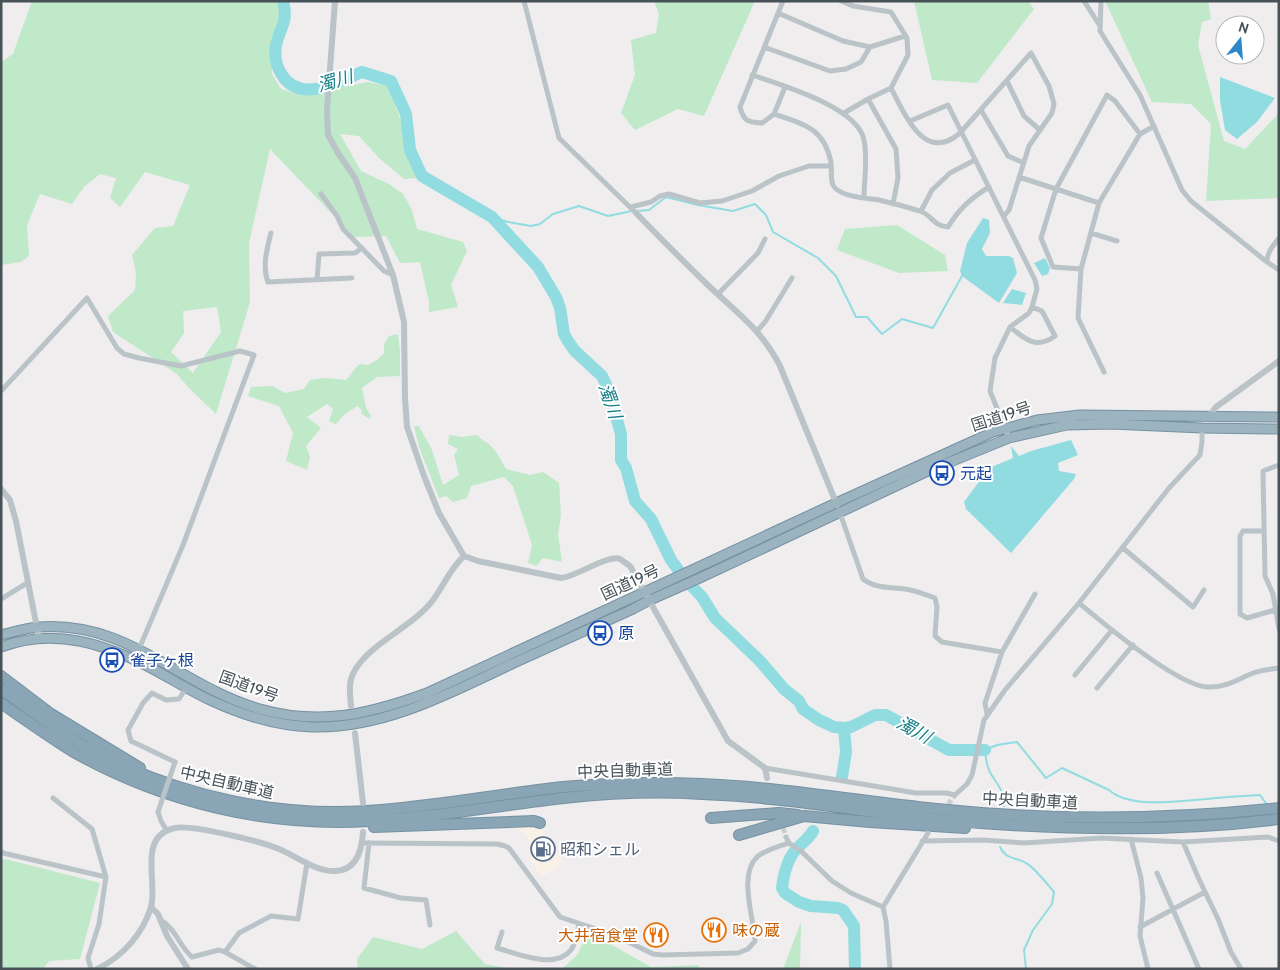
<svg xmlns="http://www.w3.org/2000/svg" width="1280" height="970" viewBox="0 0 1280 970" font-family="Cabin,'Noto Sans JP',sans-serif">
	<style>
		.commercial { fill: #f9f1e7 }
		.green { fill: #bfe9c9; fill-rule: evenodd }
		.water { fill: #91dce1 }
		.lines { fill: none; stroke-linecap: round; stroke-linejoin: round }
		.stream { stroke: #91dce1; stroke-width: 2 }
		.river { stroke: #91dce1; stroke-width: 12 }
		.minor-tunnel { stroke: #cdcecf; stroke-width: 5; stroke-dasharray: 5 2.5; stroke-linecap: butt }
		.trunk-casing { stroke: #7591a2; stroke-width: 11 }
		.motorway-casing { stroke: #7591a2; stroke-width: 12 }
		.minor { stroke: #bac3c8; stroke-width: 5 }
		.tertiary { stroke: #bac3c8; stroke-width: 6 }
		.trunk { stroke: #9cb3c0; stroke-width: 9 }
		.motorway { stroke: #8aa6b6; stroke-width: 10 }
		.minor-bridge { stroke: #bac3c8; stroke-width: 5 }
		.labels { text-anchor: middle; stroke-width: 4; stroke-linejoin: round; paint-order: stroke }
		.street-label { font-size: 16px; fill: #475258; stroke: #fff }
		.transit-label { font-size: 16px; fill: #164399; stroke: #fff; text-anchor: start }
		.service-label { font-size: 16px; fill: #4e5e75; stroke: #fff; text-anchor: start }
		.food-label { font-size: 16px; fill: #c56008; stroke: #fff; text-anchor: start }
		.water-label { font-size: 18px; font-style: italic; fill: #1b8289; stroke: #fff }
	</style>
	<rect width="100%" height="100%" fill="#efeded"/>
	<path class="commercial" d="M517 825 538 826 544 831 564 865 541 877 529 856 530 846 528 838 518 829Z"/>
	<path class="green" d="M32 1H281L282 24 274 42 272 74 281 89 301 95 368 82 388 86 401 121 416 178 404 179 380 159 359 136 340 134 361 171 389 184 403 194 412 210 417 229 463 242 467 251 451 285 458 307 429 312V302L420 262 400 263 386 236 354 237 270 149 249 243 250 302 216 414 189 388 177 374 113 332 108 316 135 290 136 273 132 255 155 228 173 226 190 185 145 172 120 207 110 198 116 178 100 174 84 187 72 204 40 194 27 225 29 256 21 262 1 265V62L13 54ZM217 307 221 332 193 373 171 352 184 333 183 311Z
		M654 1H755L704 116 678 109 635 130 621 113 635 75 631 40 656 33 659 14Z
		M914 1H1028L1034 9 977 83 932 80Z
		M1105 1H1208L1211 19 1202 22 1198 45 1224 141 1245 149 1279 113V198L1206 201 1211 124 1191 104 1152 102Z
		M897 225 945 255 948 271 899 273 837 250 845 229Z
		M398 334 400 352V376L377 377 362 388 366 408 371 416 369 419 361 413 362 410 357 406 344 415 336 424 329 421 333 409 327 404 307 417 321 428 306 446 310 457 307 470 286 461 293 433 279 406 248 396 251 387 272 386 285 393 304 389 310 380 326 378 346 380 359 364 368 365 377 360 384 353V345L389 336Z
		M414 426H419L432 450 443 485 459 475 454 455 458 449 448 444 449 435 462 437 477 435C481 440 486 441 490 445 497 452 501 460 506 469L530 475 543 472 559 483 561 515 558 534 562 562 543 558 536 566 528 563 532 545 513 486 504 477 471 486 467 498 453 502 446 496 439 498 419 447Z
		M5 859 100 883 80 959 49 961 43 969H1V860Z
		M801 922 800 969H783Z
		M456 931 485 964 512 969H358L357 959 373 937 422 949Z
		M587 931 651 967 699 965 698 969H562L578 954Z"/>
	<path class="water" d="M1220 77 1275 98 1257 122 1237 139 1225 130 1220 100Z
		M983 218 989 220 990 233 982 249 986 256H1009L1013 258 1017 273 999 303 962 276 960 271 967 243Z
		M1045 258 1050 268 1048 274 1042 276 1034 263Z
		M1012 289 1026 293 1022 305 1003 303Z
		M1071 440 1078 455 1058 463 1059 471 1076 474 1074 479 1011 553 966 509 964 502 989 468 1013 458 1011 446 1019 456 1031 451Z"/>
	<g class="lines">
		<path class="stream" d="M637 211 649 210 666 197 698 205 733 211 755 204 766 215 773 232 818 258 836 276 856 317H867L882 334 902 319 933 328 962 276
			M492 217 508 222 531 226 540 224 553 214 579 206 608 216 632 211
			M1004 806C1003 790 1001 790 993 777 987 770 986 759 985 750L997 745 1017 742 1046 778 1062 768 1109 790C1130 809 1180 801 1206 799 1224 797 1242 796 1260 795L1268 806
			M1000 847C1006 860 1016 857 1026 863 1034 867 1048 885 1054 892L1052 904 1033 930 1024 950 1026 969"/>
		<path class="river" d="M283 1C289 23 279 28 276 46 274 57 276 66 282 75 300 104 339 82 362 72L391 81 406 114 410 150 422 176 492 217 538 267 556 297 560 308 564 334 568 341 575 351 602 376 609 391 621 434V460L626 468 635 501 651 519 671 560 685 579 702 597 715 618 760 661 784 689 799 701 803 709 819 720 834 727 844 728 851 727 875 715H886L949 750H985
			M842 777 846 752 844 728
			M813 831C808 840 800 844 794 852 787 861 783 877 782 888L785 893 799 902 811 906 838 908 843 910 854 926 855 969"/>
		<path class="minor-tunnel" d="M944 810 955 795
			M781 821 786 837"/>
		<g class="trunk-casing">
			<path id="trunk" d="M1 635C13 632 26 628 38 627 129 620 179 686 260 709 320 726 370 714 427 693L836 503 993 432 1037 420 1080 415 1279 417
				M1 647C55 627 105 644 153 669 172 679 190 691 210 700 242 715 277 726 312 727 385 729 452 692 516 662 555 644 594 627 633 609L648 601 702 577 928 471 1009 438 1067 425 1111 424 1202 428 1279 429"/>
		</g>
		<g class="motorway-casing">
			<path id="motorway" d="M1 676 51 714 140 768
				M1 689C33 712 65 737 100 755 182 796 275 817 367 811 433 807 498 794 563 787 609 783 656 782 701 784 780 787 859 801 937 809 1052 821 1164 820 1279 808
				M1 703C24 719 48 736 72 751 162 802 265 827 369 821 434 818 499 805 564 798 610 793 656 791 702 794 783 797 863 812 944 820 1055 830 1168 833 1279 819
				M711 818 779 813 798 815
				M374 827 534 821 540 823
				M739 835 804 816 870 822 965 828"/>
		</g>
		<path class="minor" d="M524 1 559 138 636 213
			M783 1 740 107C744 122 748 122 762 123L774 114C804 124 824 128 831 162 832 169 830 178 833 185 839 197 867 198 879 200 892 203 907 207 920 211 932 215 933 226 948 227 959 209 971 198 989 187
			M841 1 853 6 891 12 907 38 908 55 891 88 868 99 844 113
			M1084 1 1100 26
			M1101 1 1100 31 1140 95 1182 190 1191 201 1267 262 1279 270
			M778 13 843 41 870 47 905 36
			M764 47 830 71 846 69 861 62 870 47
			M752 75C781 85 858 107 864 140 868 159 864 179 864 198
			M1007 81 1024 116 1040 130
			M891 88C905 114 924 164 960 133L1031 53 1049 86 1054 104 1052 113 1029 146 1009 210 1004 216
			M868 99 896 149 898 178 893 204
			M981 110 1008 156 1024 163
			M774 114 785 87
			M910 121 948 105 1035 280 1037 289 1032 307 1029 313 1010 327 995 358 990 391 1009 438
			M1019 177 1099 203 1140 134 1154 126
			M321 194 337 216 343 229 384 271 393 275
			M1099 203 1081 269 1053 267 1041 238 1056 189 1107 95 1115 101 1140 134
			M631 207 651 202 660 196 669 194 700 203 722 201 752 191 779 176 809 166H831
			M921 211 932 190 950 173 975 160
			M271 233C267 248 262 267 268 282L352 278
			M1091 233 1117 241
			M1267 262C1267 252 1273 246 1279 238
			M1081 269 1078 318 1104 372
			M317 280 319 254 355 253 362 248
			M718 294 758 253 765 239
			M1010 327C1025 339 1036 350 1055 336L1042 311 1032 307
			M757 331 765 322 792 278
			M1 391 87 298 117 348 124 354 139 358 181 366 240 351 254 355 183 545 139 649
			M1279 465 1263 471 1265 576 1273 594 1279 629
			M840 513 863 579C876 589 890 587 905 589 915 590 926 595 935 598L937 607 935 636 942 642 1002 652
			M1264 531H1243L1240 536V614L1247 618 1275 610
			M1123 548 1193 607 1204 590
			M1 599 27 583
			M1079 603C1104 624 1180 688 1209 687 1229 687 1239 678 1256 672 1263 670 1271 669 1279 668
			M1075 675 1112 630
			M1097 688 1133 645
			M987 714 985 703 1002 652 1035 594
			M175 762 131 741 128 730 143 703 152 693 166 700 179 699 186 688
			M765 768 916 793H946L955 795 967 784 972 775 984 720 1005 690 1079 603 1169 488 1200 455 1202 442V428
			M53 798 92 829 106 877 99 924 88 958 91 969
			M158 812 161 821 167 831
			M786 837 789 843 801 851 832 881 851 893 883 907
			M1131 839 1141 878 1143 898 1140 936 1148 969
			M922 841 983 840 1024 843 1101 838 1183 842 1268 837 1279 841
			M1183 842 1198 877 1218 919 1231 952 1241 969
			M362 843 497 844 505 846 509 848 560 917 614 935 653 954 663 955 738 953 748 949 755 941C754 918 738 875 757 857 765 850 779 846 789 843
			M369 843 364 888 401 898 426 900 430 925
			M1 851 3 853 106 877
			M1157 873 1199 969
			M162 921C175 928 180 947 192 957L219 950 225 952 255 969
			M1140 927 1205 892
			M502 932 497 948C518 954 555 970 571 950 576 943 577 932 579 924
			M225 952 239 933 271 916 298 919 307 863
			M890 969 886 921 883 907 928 833"/>
		<path class="tertiary" d="M335 1 327 110 328 135 338 153 355 178 393 275 404 322 405 398 407 427 424 476 439 513 464 556 478 561 561 578C578 576 608 554 620 559 623 561 627 564 630 566L728 741 765 768 767 778
			M636 213C661 239 686 264 712 289 739 314 763 332 780 366L837 505
			M1209 416 1216 407 1279 361
			M1 489 10 500 16 521 39 638
			M351 706C350 695 348 682 354 672 367 645 414 626 433 600 444 585 450 569 464 556
			M355 733 363 803
			M151 907 158 914 167 936 188 969
			M97 969C122 957 143 934 151 907 158 881 137 836 175 828 191 824 263 842 279 849 296 856 316 872 336 871 357 870 362 849 363 832"/>
		<use href="#trunk" class="trunk"/>
		<use href="#motorway" class="motorway"/>
		<path class="minor-bridge" d="M158 812 175 762"/>
	</g>
	<defs>
		<g id="bus-ring" transform="scale(1.25)"><circle r="9.5" fill="#fff" stroke="#1a4fb4" stroke-width="1.5"/><path d="M-5-6H5V4H4V6H2V4H-2V6H-4V4H-5ZM-3.5-4V0h7V-4ZM-3.5 1.2v1.5H-2V1.2ZM2 1.2v1.5H3.5V1.2Z" fill="#1a4fb4"/></g>
		<g id="fuel-ring" transform="scale(1.25)"><circle r="9.5" fill="#fff" stroke="#5c6f8a" stroke-width="1.5"/><path d="M-5.5-6h7V0h2V4h1.3V-2.5L3-4.5l.8-.8L6-3V5H2.5V1h-1V6h-7ZM-4.2-4.7v3.2H.2V-4.7Z" fill="#5c6f8a"/></g>
		<g id="restaurant-ring" transform="scale(1.25)"><circle r="9.5" fill="#fff" stroke="#e8710a" stroke-width="1.5"/><path d="M-5-6h1v4h1v-4h1v4h1v-4h1v5L-1.5 .5V6h-2V.5L-5-1ZM5-6V6H3V1.5H1.5Q1.5-4 5-6Z" fill="#e8710a"/></g>
	</defs>
	<g fill-rule="evenodd">
		<use href="#bus-ring" x="942" y="473"/>
		<use href="#bus-ring" x="600" y="633"/>
		<use href="#bus-ring" x="112" y="660"/>
		<use href="#fuel-ring" x="543" y="849"/>
		<use href="#restaurant-ring" x="714" y="930"/>
		<use href="#restaurant-ring" x="656" y="935"/>
	</g>
	<g class="labels">
		<g class="street-label">
			<text transform="translate(1001 416) rotate(-18)" y="6">国道19号</text>
			<text transform="translate(630 582) rotate(-25)" y="6">国道19号</text>
			<text transform="translate(249 686) rotate(20)" y="6">国道19号</text>
			<text transform="translate(625 770) rotate(-2)" y="6">中央自動車道</text>
			<text transform="translate(227 782) rotate(13)" y="6">中央自動車道</text>
			<text transform="translate(1030 800) rotate(3)" y="6">中央自動車道</text>
		</g>
		<g class="transit-label">
			<text x="960" y="479">元起</text>
			<text x="618" y="639">原</text>
			<text x="130" y="666">雀子ヶ根</text>
		</g>
		<g class="service-label">
			<text x="560" y="855">昭和シェル</text>
		</g>
		<g class="food-label">
			<text x="732" y="936">味の蔵</text>
			<text x="638" y="941" text-anchor="end">大井宿食堂</text>
		</g>
		<g class="water-label">
			<text transform="translate(335 81) rotate(-16)" y="6">濁川</text>
			<text transform="translate(610 401) rotate(71)" y="6">濁川</text>
			<text transform="translate(914 730) rotate(29)" y="6">濁川</text>
		</g>
	</g>
	<rect width="1280" height="970" fill="none" stroke="#475258" stroke-width="5"/>
	<g transform="translate(1240 40) rotate(17)"><circle r="24" fill="#ffffff" stroke="#b5babc"/>
	<path d="M0-4L9 19L0 12L-9 19Z" fill="#2d88c9"/>
	<text y="-8" font-size="14" font-weight="bold" text-anchor="middle" fill="#475258">N</text>
	</g>
</svg>
